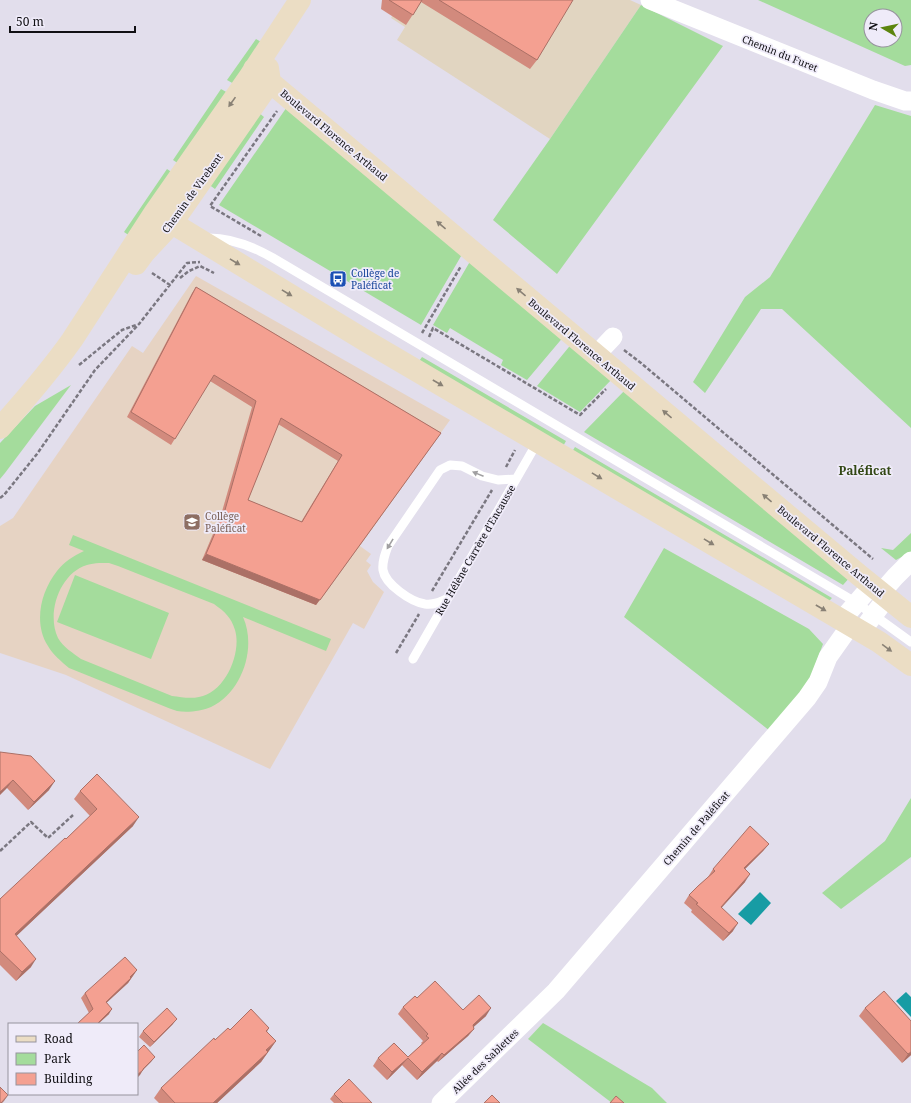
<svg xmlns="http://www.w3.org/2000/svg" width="911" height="1103" viewBox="0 0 911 1103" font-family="'Noto Serif',serif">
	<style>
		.industrial { fill: #e1d5c1 }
		.education { fill: #e6d3c3 }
		.green { fill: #a4dc9c; fill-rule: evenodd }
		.water { fill: #179ca4 }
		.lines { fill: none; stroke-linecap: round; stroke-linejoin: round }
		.path { stroke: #7a7780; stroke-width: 2.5; stroke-dasharray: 4 2; stroke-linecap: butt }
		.lane { stroke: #fff; stroke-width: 9 }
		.street { stroke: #fff; stroke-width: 19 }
		.secondary { stroke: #ebddc4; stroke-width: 22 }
		.wall { fill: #d28a7d; fill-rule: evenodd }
		.shaded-wall { fill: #ab7066 }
		.building { fill: #f4a091; stroke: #ab7066; fill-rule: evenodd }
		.oneway { fill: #898175 }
		.oneway2 { fill: #a09fa1 }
		.labels { text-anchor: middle; stroke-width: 3.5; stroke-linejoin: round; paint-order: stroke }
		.street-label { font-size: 10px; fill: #111014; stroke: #efebf9 }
		.transit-label { font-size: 10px; fill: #164399; stroke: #efebf9; text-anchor: start }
		.education-label { font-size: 10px; fill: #785e54; stroke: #efebf9; text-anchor: start }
		.quarter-label { font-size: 12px; font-weight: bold; fill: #324714; stroke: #efebf9 }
	</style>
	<rect width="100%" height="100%" fill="#e2deec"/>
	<path class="industrial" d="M401 0H630L641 5 550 139 397 40 405 27 391 18Z"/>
	<path class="education" d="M196 276 450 420 360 546 371 554 366 561 371 565 367 571 373 582 384 592 364 629 353 623 270 769 66 675 0 653V526L13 518 132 346 143 353Z"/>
	<path class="green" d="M758 0H911V65L905 66ZM871 16H895V40H871Z
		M641 5 723 46 557 274 493 220 550 139Z
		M256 39 263 43 234 84 227 80Z
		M221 89 228 93 179 164 173 160Z
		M289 104 464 251 421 325 219 205Z
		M875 105 911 116V428L782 309H761L705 393 693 382 745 297 770 277Z
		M258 112 264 117 215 189 208 184Z
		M167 169 173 173 130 236 124 232Z
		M472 258 565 335 527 380 501 365 503 360 450 328 447 333 433 325Z
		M573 342 614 377 580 412 537 386Z
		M422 357 566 441 561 450 417 364Z
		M71 385 5 473 0 479V443L35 406Z
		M627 388 851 576 843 585 584 432Z
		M575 447 832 598 825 605 570 455Z
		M911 533V552L896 560 881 548 893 550Z
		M73 535 331 639 326 651 243 617C257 648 242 692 211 707 202 711 187 713 177 711 173 710 169 708 166 707L69 668C61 661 53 655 48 646 33 623 41 591 57 571 64 562 73 556 84 551L69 545ZM99 563H109L118 566 214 604C225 612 231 617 235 630 242 653 225 693 199 697 190 699 181 697 172 696L81 659C73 653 63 647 58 638 46 613 60 573 87 565 91 564 95 563 99 563Z
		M664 548 809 629 823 644 805 692 770 731 624 617Z
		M75 575 169 613 151 659 57 622Z
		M911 798V857L841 909 822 893 885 841Z
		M543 1023 652 1088 667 1103H612L528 1039Z"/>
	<path class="water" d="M760 892 771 903 751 925 738 914Z
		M906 992 911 997V1017L896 1001Z"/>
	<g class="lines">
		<path class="path" d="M261 236 210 206 277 111
			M152 273 170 285
			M180 278 189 271 200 266 214 273
			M422 333 461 266
			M429 337 433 328 580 415 606 389
			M624 350 641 363 873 559
			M79 365 122 330 136 325
			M506 467 515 450
			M0 498 4 495 37 454 95 370 139 324 187 263 200 262
			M432 591 492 490
			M396 653 419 614
			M0 851 31 822 48 838 73 815"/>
		<path class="lane" d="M206 238C230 237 252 246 273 258L857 603 911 642
			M448 598C440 602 434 605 425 604 411 602 385 584 383 570 382 562 385 554 388 546L440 470 450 465 462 466 482 476 498 480 516 479
			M413 659 538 441"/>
		<path class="street" d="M650 0 873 90 905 101H911
			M596 355 613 337
			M881 593 895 577 911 561
			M841 621 872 585
			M861 632 887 597
			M441 1103 556 991 807 698 818 682 828 657 850 626"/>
		<path class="secondary" d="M254 69 270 82 859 575 911 617
			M155 212 172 223 366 341 879 642 911 665
			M136 264 144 253 172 223 270 82 268 68
			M0 428C25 400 50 371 72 340L155 212 250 76 300 0"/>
	</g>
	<path class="wall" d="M382 0H572L537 60 530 69 421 2 406 25 381 9Z
		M196 287 441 433 316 605 202 560 221 515 252 407 210 381 171 445 127 417 192 293ZM278 424 338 461 301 522 248 500Z
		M0 752 49 790 28 810 7 788Z
		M80 791 133 826 16 936 31 967 16 981 0 965V899L66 839 90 816 74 799Z
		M769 844 763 851 745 869V882L721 908 733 931 723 941 691 912 692 910 684 903 689 895 708 877 713 869Z
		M137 970 128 983 106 1003 109 1014 98 1024H77L89 1013 81 998 85 993Z
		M417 998 486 1016 473 1027 474 1029 468 1036 438 1062 437 1061 417 1080 402 1065 387 1080 373 1066 378 1058 408 1057 422 1044 421 1043 423 1041 398 1014 403 1007Z
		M865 1008 911 1021V1055L902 1063 859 1016Z
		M173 1024 150 1047 139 1037 143 1031Z
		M269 1028 267 1032 276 1041 261 1062 217 1103H159L154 1098 161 1088 215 1040 230 1030Z
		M334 1094 372 1103H334L330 1099Z"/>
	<path class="shaded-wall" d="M441 433 316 605 202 560 206 554 320 600Z
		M13 780 7 788 0 795V792Z
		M55 781 49 790 28 810 34 802Z
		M139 817 133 826 9 943 15 934Z
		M769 844 763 851 738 876 744 868Z
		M750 874 745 882 715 915 721 907Z
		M738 923 733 931 723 941 729 933Z
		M36 959 31 967 16 981 22 972Z
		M137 970 128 983 102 1007 106 1002Z
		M491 1008 486 1016 468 1032 473 1025Z
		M112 1009 109 1014 98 1024H97Z
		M177 1019 173 1024 150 1047 154 1042Z
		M474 1029 468 1036 438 1062 444 1055Z
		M276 1041 261 1062 217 1103H213Z
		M911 1052V1055L902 1063 908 1054Z
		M442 1053 437 1061 417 1080 422 1072Z
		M155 1057 151 1062 143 1070 140 1075 137 1078V1075Z
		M408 1058 402 1065 387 1080 392 1072Z
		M8 1095 4 1101 2 1103H1Z"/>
	<path class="building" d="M389 0H422L413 15Z
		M439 0H573L537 60Z
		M196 287 441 433 320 600 206 554 225 510 256 401 214 375 175 439 131 412ZM281 418 342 455 302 522 248 500Z
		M0 752 31 756 55 781 34 802 13 780 0 792Z
		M97 774 139 817 15 934 36 959 22 972 0 951V899L65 838 66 839 97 809 80 791Z
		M750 826 769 844 744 868 750 874 721 907 738 923 729 933 696 904 698 903 689 895 698 886 715 871 713 869Z
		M125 957 137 970 130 977 131 978 106 1002 112 1009 97 1024H77L93 1009 85 993Z
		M435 981 463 1010 479 995 491 1008 473 1025 474 1029 444 1055 442 1053 422 1072 408 1058 392 1072 378 1058 394 1043 408 1057 429 1038 426 1036 428 1034 403 1007 415 996 417 998Z
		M884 991 911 1021V1052L908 1054 865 1008Z
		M167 1008 177 1019 154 1042 143 1031Z
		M251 1009 269 1028 266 1031 276 1041 266 1050 268 1052 213 1103H175L161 1088 214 1038 215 1040 228 1028 230 1030Z
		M144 1045 155 1057 143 1069V1070L137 1075V1052Z
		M349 1079 372 1103H343L334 1094Z
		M0 1087 8 1095 1 1103H0Z
		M492 1095 500 1103H484Z
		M616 1096 624 1103H610Z"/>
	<defs><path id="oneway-solid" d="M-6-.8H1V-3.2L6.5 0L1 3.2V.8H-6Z"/></defs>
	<g class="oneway">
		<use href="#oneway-solid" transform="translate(232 102) rotate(125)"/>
		<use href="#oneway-solid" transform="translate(441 225) rotate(-140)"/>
		<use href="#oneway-solid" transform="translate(235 262) rotate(31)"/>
		<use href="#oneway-solid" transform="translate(521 292) rotate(-140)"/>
		<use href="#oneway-solid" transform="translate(287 293) rotate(31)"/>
		<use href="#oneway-solid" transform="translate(438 383) rotate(30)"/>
		<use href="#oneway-solid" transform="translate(667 414) rotate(-140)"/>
		<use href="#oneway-solid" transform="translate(597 476) rotate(31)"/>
		<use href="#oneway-solid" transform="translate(767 498) rotate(-140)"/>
		<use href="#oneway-solid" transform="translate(709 542) rotate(31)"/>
		<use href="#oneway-solid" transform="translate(821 608) rotate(30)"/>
		<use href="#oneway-solid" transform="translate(887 648) rotate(36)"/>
	</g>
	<g class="oneway2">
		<use href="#oneway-solid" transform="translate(478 474) rotate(-158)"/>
		<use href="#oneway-solid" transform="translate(390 544) rotate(121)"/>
	</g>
	<defs>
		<g id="bus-square" transform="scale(0.9)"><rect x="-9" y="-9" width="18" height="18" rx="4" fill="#1a4fb4" stroke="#efebf9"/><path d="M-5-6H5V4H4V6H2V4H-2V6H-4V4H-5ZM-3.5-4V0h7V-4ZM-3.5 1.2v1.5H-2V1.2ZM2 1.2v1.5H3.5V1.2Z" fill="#fff"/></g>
		<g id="school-square" transform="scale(0.9)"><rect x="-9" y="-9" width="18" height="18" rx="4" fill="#8d6e63" stroke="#efebf9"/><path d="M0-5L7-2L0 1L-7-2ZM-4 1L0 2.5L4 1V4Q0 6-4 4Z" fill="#fff"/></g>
	</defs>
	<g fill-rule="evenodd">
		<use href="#bus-square" x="338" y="279"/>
		<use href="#school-square" x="192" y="522"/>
	</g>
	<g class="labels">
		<g class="street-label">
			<text transform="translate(780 53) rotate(22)" y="4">Chemin du Furet</text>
			<text transform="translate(334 135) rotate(40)" y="4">Boulevard Florence Arthaud</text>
			<text transform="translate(192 193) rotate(-54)" y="4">Chemin de Virebent</text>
			<text transform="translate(582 344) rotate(40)" y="4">Boulevard Florence Arthaud</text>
			<text transform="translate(475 550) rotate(-60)" y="4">Rue Hélène Carrère d'Encausse</text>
			<text transform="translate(831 551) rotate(40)" y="4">Boulevard Florence Arthaud</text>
			<text transform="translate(696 828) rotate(-49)" y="4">Chemin de Paléficat</text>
			<text transform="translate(485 1061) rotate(-44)" y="4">Allée des Sablettes</text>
		</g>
		<g class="transit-label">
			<text x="351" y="277">Collège de<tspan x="351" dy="12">Paléficat</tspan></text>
		</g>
		<g class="education-label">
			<text x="205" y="520">Collège<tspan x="205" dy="12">Paléficat</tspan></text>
		</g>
		<g class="quarter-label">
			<text x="865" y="475">Paléficat</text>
		</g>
	</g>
	<rect x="8" y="1023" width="130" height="72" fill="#efebf9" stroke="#96939d"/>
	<rect x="16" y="1036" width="20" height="6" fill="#ebddc4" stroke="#96939d"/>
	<text x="44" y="1043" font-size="12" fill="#111014">Road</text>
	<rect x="16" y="1053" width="20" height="12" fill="#a4dc9c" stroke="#96939d"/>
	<text x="44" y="1063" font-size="12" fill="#111014">Park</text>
	<rect x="16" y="1073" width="20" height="12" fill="#f4a091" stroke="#96939d"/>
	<text x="44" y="1083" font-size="12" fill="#111014">Building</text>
	<g transform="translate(883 28) rotate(279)"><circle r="19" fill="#efebf9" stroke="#96939d"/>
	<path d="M0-3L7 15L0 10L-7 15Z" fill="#5c850e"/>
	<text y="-6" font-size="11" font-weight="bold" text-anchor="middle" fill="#111014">N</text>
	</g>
	<path d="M10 26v6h125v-6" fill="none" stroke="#111014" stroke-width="2"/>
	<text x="16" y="26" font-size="12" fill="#111014" stroke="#efebf9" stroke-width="3" paint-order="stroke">50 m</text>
</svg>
